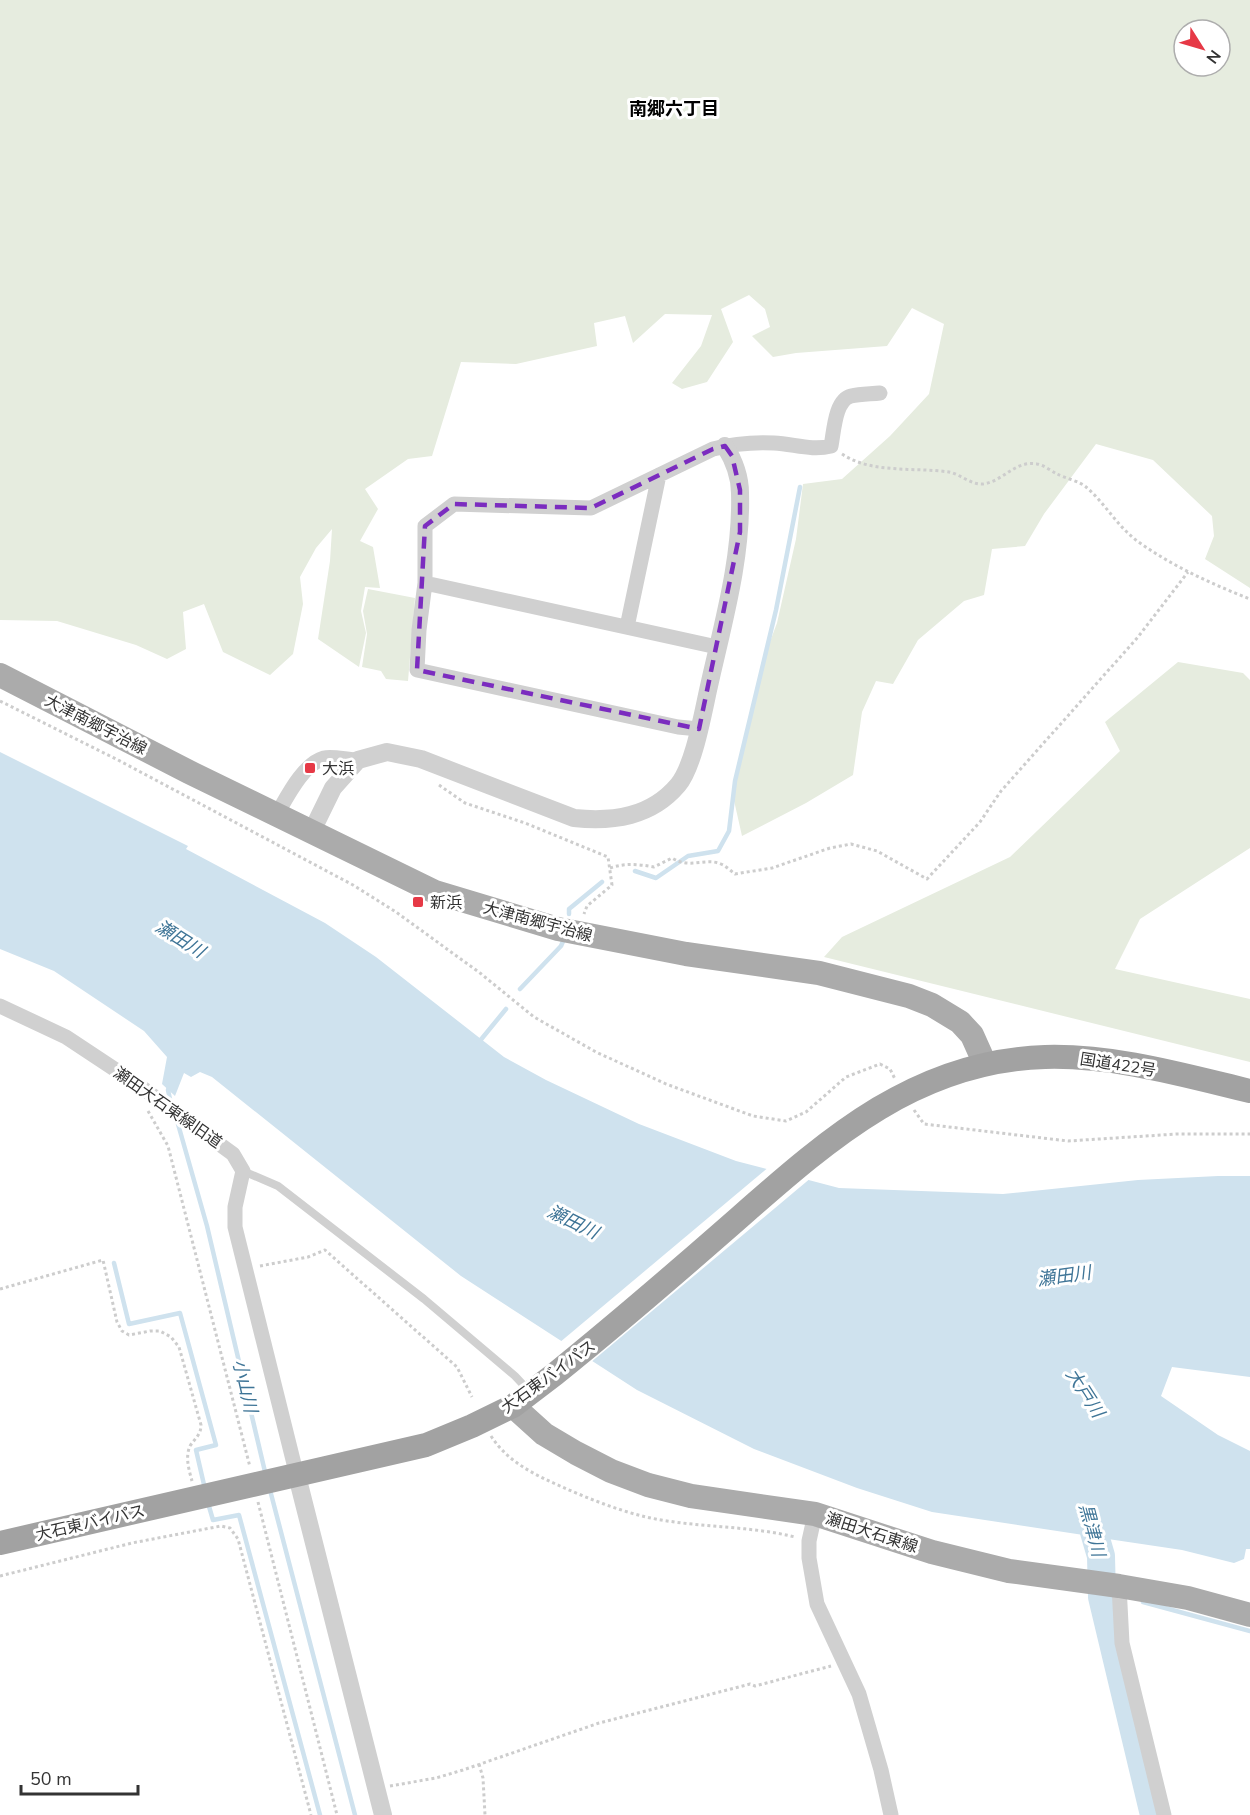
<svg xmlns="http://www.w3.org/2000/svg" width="1250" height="1815" viewBox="0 0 1250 1815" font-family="'Nunito Sans','Noto Sans JP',sans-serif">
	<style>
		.green { fill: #e6ecdf; fill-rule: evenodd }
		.water { fill: #cfe2ee }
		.pier { fill: #fff }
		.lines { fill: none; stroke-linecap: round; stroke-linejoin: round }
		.stream { stroke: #cfe2ee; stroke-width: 4.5 }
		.river { stroke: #cfe2ee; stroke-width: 28 }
		.path { stroke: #cdcdcd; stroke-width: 3; stroke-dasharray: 3 3; stroke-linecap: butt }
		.service { stroke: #d0d0d0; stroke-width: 8 }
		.minor { stroke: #d0d0d0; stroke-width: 15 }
		.tertiary { stroke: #d0d0d0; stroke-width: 18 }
		.primary { stroke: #ababab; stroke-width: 24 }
		.trunk { stroke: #a2a2a2; stroke-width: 24 }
		.marked { fill: none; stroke: #7b2cbf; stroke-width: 4.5; stroke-dasharray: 12 8; stroke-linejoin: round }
		.poi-dot { fill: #e63946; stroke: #fff; stroke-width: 2 }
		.labels { text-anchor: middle; stroke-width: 6; stroke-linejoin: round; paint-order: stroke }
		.street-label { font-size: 16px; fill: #333; stroke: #fff }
		.poi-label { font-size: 16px; fill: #333; stroke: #fff; text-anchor: start }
		.neighbourhood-label { font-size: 18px; font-weight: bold; fill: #000; stroke: #fff }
		.water-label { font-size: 18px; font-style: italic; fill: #3f7597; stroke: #fff }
	</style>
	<rect width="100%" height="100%" fill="#fff"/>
	<path class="green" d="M0 0H1250V588L1205 559 1214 536 1212 516 1153 460 1096 444 1044 514 1025 546 992 549 984 595 964 601 918 640 893 684 876 681 862 712 853 775 806 803 742 836 733 796 768 647 777 623 796 539 803 484 842 479 890 436 929 394 944 324 912 308 887 346 796 353 773 357 752 336 770 327 765 309 749 295 721 309 733 342 707 382 682 389 672 383 701 346 712 315 665 314 633 343 625 316 594 323 597 346 516 364 461 362 432 456 408 459 365 489 378 509 360 541 373 547 380 588 365 587 361 611 366 633 359 667 318 639 330 561 332 529 316 548 300 577 303 604 293 654 270 675 223 652 204 604 183 612 186 649 167 659 136 645 57 621 0 620ZM1184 30H1220V66H1184Z
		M368 589 415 598 408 681 386 679 381 671 362 667 367 634 363 611Z
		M1178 662 1243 673 1250 680V848L1140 919 1115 969 1250 999V1062L824 957 842 937 1010 857 1120 751 1105 722Z"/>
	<path class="water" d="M0 752 188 846 186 849 325 923 376 957 504 1057 546 1080 639 1124 736 1161 839 1188 1003 1194 1138 1180 1218 1176H1250V1377L1172 1367 1161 1396 1218 1435 1250 1451V1549H1246L1244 1559 1234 1563 1182 1550 1108 1539 1104 1571 1094 1568 1090 1552V1536L932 1512 857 1488 754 1449 637 1390 461 1276 212 1077 200 1072 191 1077 184 1073 175 1096 162 1084 167 1057 144 1031 54 971 0 949Z"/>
	<path class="pier" d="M770 1166 812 1177 590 1363 559 1343Z"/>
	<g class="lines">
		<path class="stream" d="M635 871 656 878 688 856 718 851 729 831 735 781 776 610 800 487
			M569 914V909L602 882
			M520 989 561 946 564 939
			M479 1042 506 1009
			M169 1086 168 1090 171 1104
			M176 1117 207 1226 266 1476
			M114 1263 129 1324 180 1313 216 1445 196 1450 205 1489
			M270 1490 355 1815
			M208 1503 213 1520 239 1515 320 1815
			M1102 1597 1117 1598
			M1143 1602 1250 1631"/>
		<path class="river" d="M1094 1532 1101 1556 1102 1597 1154 1815"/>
		<path class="path" d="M842 454C872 474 914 467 949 472 960 474 971 485 983 484 1004 481 1015 460 1037 464 1044 465 1051 471 1057 474 1065 478 1081 482 1086 487 1106 504 1118 528 1140 543 1174 567 1212 584 1250 599
			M0 701 118 760 353 885 396 912 480 973 534 1017 596 1052 666 1084 753 1116 786 1121 806 1112 846 1077 880 1064 890 1069 895 1079
			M439 785 465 803 525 823 608 857 612 885 587 906 584 914
			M610 868C625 863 638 864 654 867L672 858C691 870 706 856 723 865 727 867 731 871 735 874L772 868 830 848 851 844 877 851 927 879 980 822 1001 791 1138 637 1188 572
			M914 1110 924 1124 1068 1141 1177 1134H1250
			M148 1111 168 1146 250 1467
			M260 1266 308 1257 325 1250 457 1367 472 1397
			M0 1289 103 1260 117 1322 122 1331 129 1335 150 1331H160L171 1337 179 1347 201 1425C201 1435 195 1438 190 1446 185 1457 189 1470 192 1481
			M491 1436C507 1461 533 1474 560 1486 587 1498 617 1510 646 1517 695 1528 746 1525 795 1537
			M258 1502 337 1815
			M0 1576 132 1543 221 1526 230 1528 238 1539 311 1815
			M479 1764 483 1778 485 1815
			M390 1786 436 1778 463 1770 599 1723 750 1684 755 1686 831 1666"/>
		<path class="service" d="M243 1171 278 1186 424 1299 515 1376 529 1391"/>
		<path class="minor" d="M425 583 717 647
			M627 627 659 475
			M699 729 678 727 417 670 419 630 425 583V526L454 504 591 508 713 449C732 444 754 442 774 443 794 444 812 451 831 446 834 431 835 400 851 396 860 394 871 394 880 393
			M277 814C287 797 303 764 324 758 333 756 348 760 358 760
			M0 1006 66 1037 137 1084 233 1154 243 1171 235 1207V1227L297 1476
			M815 1514 809 1541V1558L817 1604 859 1694 881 1770 891 1815
			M1119 1586 1122 1643 1164 1815"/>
		<path class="tertiary" d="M312 831 333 788 358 760 387 752 421 759 574 818C613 822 651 817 678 785 694 766 703 712 709 686 723 623 742 558 740 493 740 477 733 459 725 446
			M297 1476 383 1815"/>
		<path class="primary" d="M0 675 189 772 435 892 558 929 686 954 819 973 909 996 932 1005 960 1022 972 1035 985 1064
			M513 1406 544 1434 576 1453 611 1471 648 1485 691 1496 815 1514 932 1552 1009 1571 1119 1586 1188 1598 1250 1615"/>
		<path class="trunk" d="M0 1543 426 1445 472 1426 513 1406 555 1374C613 1327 669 1279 725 1230 820 1147 910 1061 1045 1057 1114 1055 1183 1075 1250 1091"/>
	</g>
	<path class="marked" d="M725 446 732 456 740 490V532L699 729 417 670 425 526 454 504 591 508 713 449Z"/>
	<g class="poi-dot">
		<rect x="304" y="762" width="12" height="12" rx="3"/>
		<rect x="412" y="896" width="12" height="12" rx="3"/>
	</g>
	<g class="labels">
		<g class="street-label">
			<text transform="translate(96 724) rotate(27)" y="6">大津南郷宇治線</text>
			<text transform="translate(538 921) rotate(15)" y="6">大津南郷宇治線</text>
			<text transform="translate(1118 1064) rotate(9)" y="6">国道422号</text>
			<text transform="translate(168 1107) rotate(35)" y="6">瀬田大石東線旧道</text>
			<text transform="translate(548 1376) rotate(-36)" y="6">大石東バイパス</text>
			<text transform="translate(90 1522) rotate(-13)" y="6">大石東バイパス</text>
			<text transform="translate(872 1532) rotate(18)" y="6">瀬田大石東線</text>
		</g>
		<g class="poi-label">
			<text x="322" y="774">大浜</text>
			<text x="430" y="908">新浜</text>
		</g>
		<g class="neighbourhood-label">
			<text x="674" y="115">南郷六丁目</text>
		</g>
		<g class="water-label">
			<text transform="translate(180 939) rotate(32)" y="6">瀬田川</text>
			<text transform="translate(573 1222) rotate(26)" y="6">瀬田川</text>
			<text transform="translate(1064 1276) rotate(-8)" y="6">瀬田川</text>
			<text transform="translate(245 1386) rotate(77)" y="6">小山川</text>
			<text transform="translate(1085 1393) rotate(57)" y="6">大戸川</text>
			<text transform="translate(1092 1530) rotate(75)" y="6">黒津川</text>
		</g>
	</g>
	<g transform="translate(1202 48) rotate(127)"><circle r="28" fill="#ffffff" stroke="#adadad" stroke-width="1.5"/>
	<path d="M0-4.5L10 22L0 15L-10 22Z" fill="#e63946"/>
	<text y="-9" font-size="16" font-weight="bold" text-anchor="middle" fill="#333333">N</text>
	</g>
	<path d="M21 1785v9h117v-9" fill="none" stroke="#333333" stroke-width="3"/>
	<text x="30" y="1785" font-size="18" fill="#333333" stroke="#ffffff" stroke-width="4.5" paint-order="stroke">50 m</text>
</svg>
